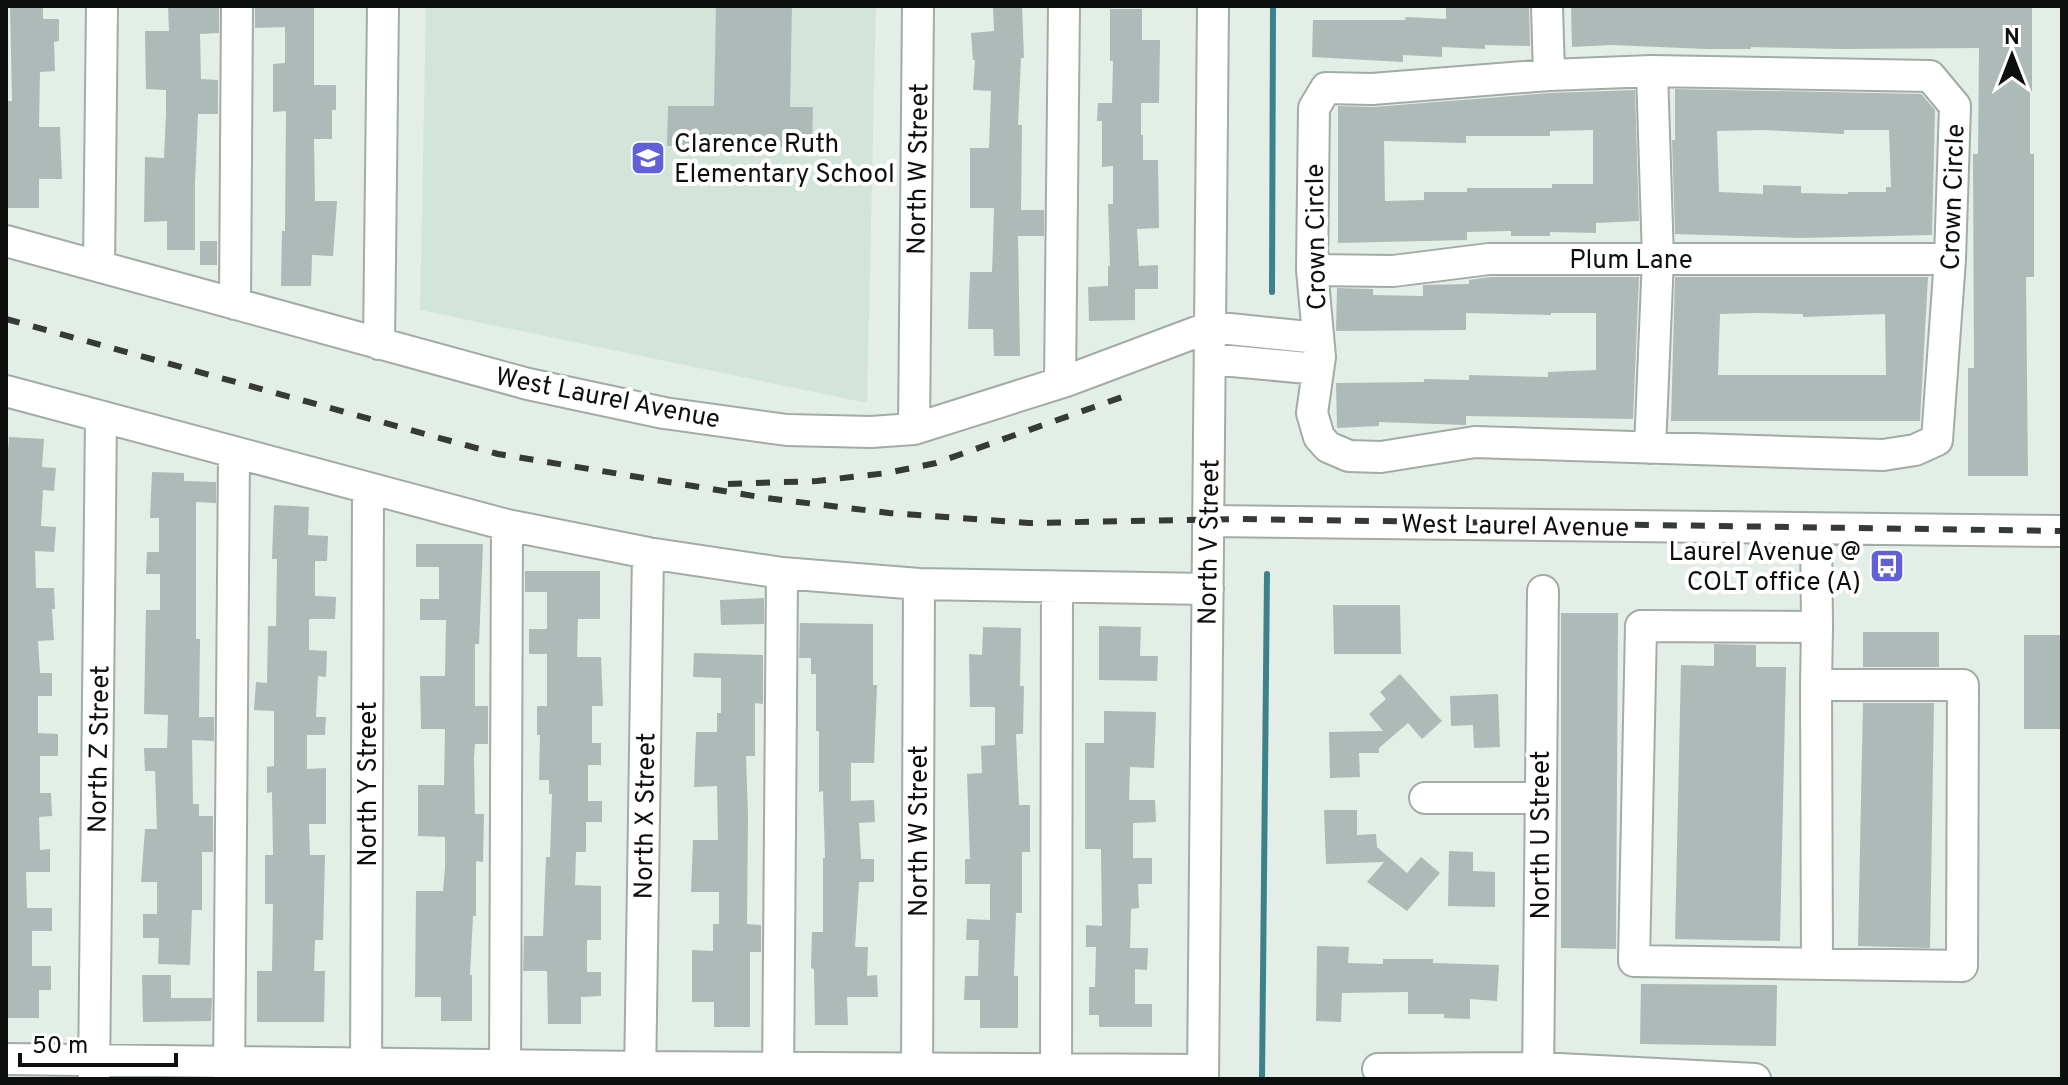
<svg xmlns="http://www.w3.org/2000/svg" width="2068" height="1085" viewBox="0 0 2068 1085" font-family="Overpass,sans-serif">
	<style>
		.built { fill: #d3e5da }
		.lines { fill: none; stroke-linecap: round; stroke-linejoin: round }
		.stream { stroke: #3d828b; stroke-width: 6 }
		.building { fill: #adbab7; fill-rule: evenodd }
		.minor-casing { stroke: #a2aca6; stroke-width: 34 }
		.minor { stroke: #fff; stroke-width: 30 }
		.rail { stroke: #353a37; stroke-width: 6; stroke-dasharray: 14 14; stroke-linecap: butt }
		.labels { text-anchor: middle; stroke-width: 8; stroke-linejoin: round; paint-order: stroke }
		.poi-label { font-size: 26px; fill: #0d100e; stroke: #fff; text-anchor: start }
		.street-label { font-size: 26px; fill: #0d100e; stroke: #fff }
	</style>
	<rect width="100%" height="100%" fill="#e3eee7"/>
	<path class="built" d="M426 6H876L867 403 420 310Z"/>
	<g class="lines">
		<path class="stream" d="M1272 292 1273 6
			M1262 1079 1267 574"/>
	</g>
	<path class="building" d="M10 6H43V19H59V41L54 42 55 71 40 72 39 127H60L62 179H39V208H6V101H12Z
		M168 6H219V33L200 34 201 79 218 80V114H198L195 183V250H167V221L144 222 145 157 164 158 166 113V90L146 89 145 31H169Z
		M255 6H314V85H336V110H332V139H314L315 201H337L333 256 312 255 311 286H281L282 231H285L286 111 273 112V64L285 63V27L255 28Z
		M716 6H792L790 107H813L812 147 667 146 668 106H714Z
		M993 6H1022L1024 58H1021L1018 125H1022L1021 210H1044V236H1018L1020 356H994L993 329H968L970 272H992L993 245 994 208H970V148H989L991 91 973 90 975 60H973L971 33 994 31Z
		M1446 6H1529L1530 46 1485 45V49L1442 47V57L1403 55V62L1312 57 1313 20H1405L1406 17 1446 19Z
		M1571 6 2032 7V93H2030V154H2034V277H2026L2028 476H1968V368H1974L1973 154H1978L1979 48 1841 49 1751 47V49H1707L1611 45 1572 47Z
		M1110 9H1142V40H1160L1159 103H1141V135H1143V160H1158L1159 228 1137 229 1139 266 1158 265V289H1135V320L1089 321 1088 287 1108 286V266H1110L1108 204H1113V166L1102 167V121H1097L1098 103H1112L1113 61H1110Z
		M1675 89 1921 94 1935 110 1932 235 1800 238 1675 234 1672 140H1675ZM1763 130 1844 134V130H1889L1891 187H1886V192H1848V194L1801 193V186L1763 185V194L1719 192 1717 131Z
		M1635 90 1639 221 1596 223V233L1550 232V236H1511V231L1467 232V240L1338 243V106L1373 107 1550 93ZM1593 130V184H1552V188H1467V192H1424V200L1385 201 1384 141 1466 143V136H1550V131Z
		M200 241H217V265H200Z
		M1490 277H1639L1633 419 1466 416V425L1379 422V426L1337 428 1336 383 1424 382V379L1469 380V375L1548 377V372L1596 370V313H1551V315L1466 313V330L1336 331 1337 288 1373 289V295L1423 296V285L1469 284V280Z
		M1675 277H1928L1920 421H1671ZM1757 313 1803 314V317L1885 314 1886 375H1718L1720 314Z
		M9 437 44 439 42 467 56 468 54 491 43 490 41 526 56 527 54 552 35 551 36 588H54L55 609H52L54 640 38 641 40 673H52V696H38V733L58 734V756H40V793H51L52 816 39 817 40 850 50 849V872H26L27 908H52V931H32V966H51V990H39V1018H6V479Z
		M152 472 184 473V481L216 482V503L196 502V639H200L199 717H214V741L192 740 193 804H199V816H213V852H202V910H192L190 965 158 964 159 938H143V914H157V882H141L145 829H157L155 771H145L144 748H167L168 715 144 714 146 610H160V574H146L147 552H159V518H150Z
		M274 505 309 507 308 535 328 536 327 561H315V596L336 597 335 619H309V650L327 651 326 677 318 676 316 717H326L325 735H307V769L326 768V824H309L310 855H325L323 940H315L314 971H325L324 1022H257V971H272L273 904H265V855H273L272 792 267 793V767L274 766V711L254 710 256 682 267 683 268 626H276L277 559H272Z
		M416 544H483L479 644H475V706H488V744H475L474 758 475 814H484L483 862 476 861V916H473L470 975H472V1021H441V997H415L416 891H443L445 868V837L418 836V785H444L445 729H421L420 676H445L446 620H420V599H439V567H416Z
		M525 571H600V619H578L577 657H601L603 706H592V743H601V765H588V801H602V822H586V852H576L575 885 601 886V940H587V972H601V996L581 997V1024H548L547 971H523L524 936H543L546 857H550L552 794H549V780H539L540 735H537V706H547V654H529V629H547V592H525Z
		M764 598V624L721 625 720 600Z
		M1333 605H1400L1401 654H1334Z
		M1561 613H1618L1616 949 1561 948Z
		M800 623 873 624V685H877L874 763H851V801L874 800 875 822 859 823 861 859H874V882H859L855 947H868L867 976 877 975 878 997H847L848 1025H815L814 969 811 968 812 932H823V858H825L823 791 819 792V731H816V674H811V658H799Z
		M1099 626 1141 627 1140 656H1158L1157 681 1099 680Z
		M983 627 1021 628 1020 686H1024L1023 734H1016L1019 805H1030V852H1022V913H1016L1014 976H1018V1028H980V1000H964L965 976H978L979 940H966L967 919 990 920V884H965V859H970L967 774 982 773 981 746 995 745V707H970L969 654 982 655Z
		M1863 632H1939V667H1863Z
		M2024 635H2062V729H2024Z
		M1714 644 1756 645V667H1786L1780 941 1675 939 1681 665 1714 666Z
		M694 653 763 655V704L755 703V756H746L748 815 747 924 761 925V952H750V1027H714V1002H692V950L713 951V924H719V892H691L693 840H718L717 786 694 787 696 732H717V713H721V678L693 677Z
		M1400 674 1442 721 1422 739 1408 723 1379 748V753H1359L1360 777 1330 778 1329 732 1383 731 1369 714 1386 699 1380 692Z
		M1498 694 1500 747 1474 748 1473 725 1451 726 1450 696Z
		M1863 703H1934L1930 948 1858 946Z
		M1104 711 1156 712 1154 768 1130 767 1129 800H1155L1156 822 1133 823V858H1152V884H1138L1139 908 1131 909 1130 948H1148L1147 970 1135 969V1004H1152V1027H1099V1015H1089V987H1095L1096 947H1086V925L1102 926 1101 849H1085V743H1104Z
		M1324 810H1357V835L1376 834 1377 847 1407 873 1421 857 1440 873 1407 911 1367 882 1384 862 1326 864Z
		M1449 851 1473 852V871L1495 872V907L1448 906Z
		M1317 946 1349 947 1348 963 1383 964V959H1433V963L1499 965 1497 1001 1470 999V1019L1444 1018V1014H1408V992L1342 993 1341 1022 1316 1021Z
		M142 975H171V998H212L211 1021 143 1022Z
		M1641 984 1777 985 1776 1046 1640 1044Z"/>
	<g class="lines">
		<g class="minor-casing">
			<path id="minor" d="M1547 6 1549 75
				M1652 71 1930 76 1955 106 1950 259 1937 440 1915 450 1883 455 1475 442 1381 457 1349 456 1328 447 1319 437 1312 413 1320 357 1312 270 1314 108 1326 88 1372 89 1549 75Z
				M6 241 528 384 664 413 787 430 871 432 914 429 1066 381 1210 327 1318 338
				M99 265 102 6
				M1312 270 1393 271 1489 259H1950
				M235 304 237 6
				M379 344 383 6
				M1210 359 1318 369
				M1060 382 1064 6
				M6 391 507 525 648 553 782 573 919 584 1208 589
				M914 429 918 6
				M1650 448 1658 259 1652 71
				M1208 521 2062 531
				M1816 529 1817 627
				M1641 626 1817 627 1816 685H1963L1962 966 1634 961Z
				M1816 685 1817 964
				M1425 798H1541
				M6 1059 640 1067 1203 1070
				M1378 1069 1539 1068 1755 1079
				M94 1077 101 418
				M229 1079 234 454
				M366 1079 368 490
				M505 1079 507 525
				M640 1079 648 553
				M778 1079 782 573
				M917 1079 919 584
				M1056 1079 1057 587
				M1203 1079 1213 6
				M1538 1079 1543 591"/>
		</g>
		<use href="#minor" class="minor"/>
		<path class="rail" d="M6 319 498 454 766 498 889 513 1029 523 1239 519 2062 531
			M728 484 817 481 887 473 936 463 1125 396"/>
	</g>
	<defs>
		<g id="school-square" transform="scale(1.8)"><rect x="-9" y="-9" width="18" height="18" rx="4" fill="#6160d8" stroke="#fff"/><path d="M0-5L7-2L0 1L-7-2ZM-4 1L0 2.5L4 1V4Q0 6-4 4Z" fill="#fff"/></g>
		<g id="bus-square" transform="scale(1.8)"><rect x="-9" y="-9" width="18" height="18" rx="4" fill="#6160d8" stroke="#fff"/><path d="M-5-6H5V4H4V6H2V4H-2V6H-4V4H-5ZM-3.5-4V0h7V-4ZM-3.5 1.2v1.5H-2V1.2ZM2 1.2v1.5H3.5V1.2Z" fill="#fff"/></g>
	</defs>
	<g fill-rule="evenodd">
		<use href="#school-square" x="648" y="158"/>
		<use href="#bus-square" x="1887" y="566"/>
	</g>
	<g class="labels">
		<g class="poi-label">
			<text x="674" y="152">Clarence Ruth<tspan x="674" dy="30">Elementary School</tspan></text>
			<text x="1861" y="560" text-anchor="end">Laurel Avenue @<tspan x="1861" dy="30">COLT office (A)</tspan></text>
		</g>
		<g class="street-label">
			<text transform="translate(917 169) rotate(-89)" y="9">North W Street</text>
			<text transform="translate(1952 197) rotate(-88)" y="9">Crown Circle</text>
			<text transform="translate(1315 237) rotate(-91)" y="9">Crown Circle</text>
			<text x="1631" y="268">Plum Lane</text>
			<text transform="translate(608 397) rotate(11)" y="9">West Laurel Avenue</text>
			<text transform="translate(1515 525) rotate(1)" y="9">West Laurel Avenue</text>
			<text transform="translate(1208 542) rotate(-89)" y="9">North V Street</text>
			<text transform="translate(98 749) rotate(-89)" y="9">North Z Street</text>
			<text transform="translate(367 784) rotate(-90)" y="9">North Y Street</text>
			<text transform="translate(644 816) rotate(-89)" y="9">North X Street</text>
			<text transform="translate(918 831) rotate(-90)" y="9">North W Street</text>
			<text transform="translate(1540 835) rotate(-90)" y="9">North U Street</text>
		</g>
	</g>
	<rect width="2068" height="1085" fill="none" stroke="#0d100e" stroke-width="16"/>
	<g transform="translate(2012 56)" stroke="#ffffff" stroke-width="6" paint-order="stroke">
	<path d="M0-6L14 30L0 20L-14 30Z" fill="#0d100e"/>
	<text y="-12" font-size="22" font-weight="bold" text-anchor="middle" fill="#0d100e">N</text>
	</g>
	<path d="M20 1053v12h156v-12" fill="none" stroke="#0d100e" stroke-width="4"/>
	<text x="32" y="1053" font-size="24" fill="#0d100e" stroke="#ffffff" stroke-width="6" paint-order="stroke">50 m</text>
</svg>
